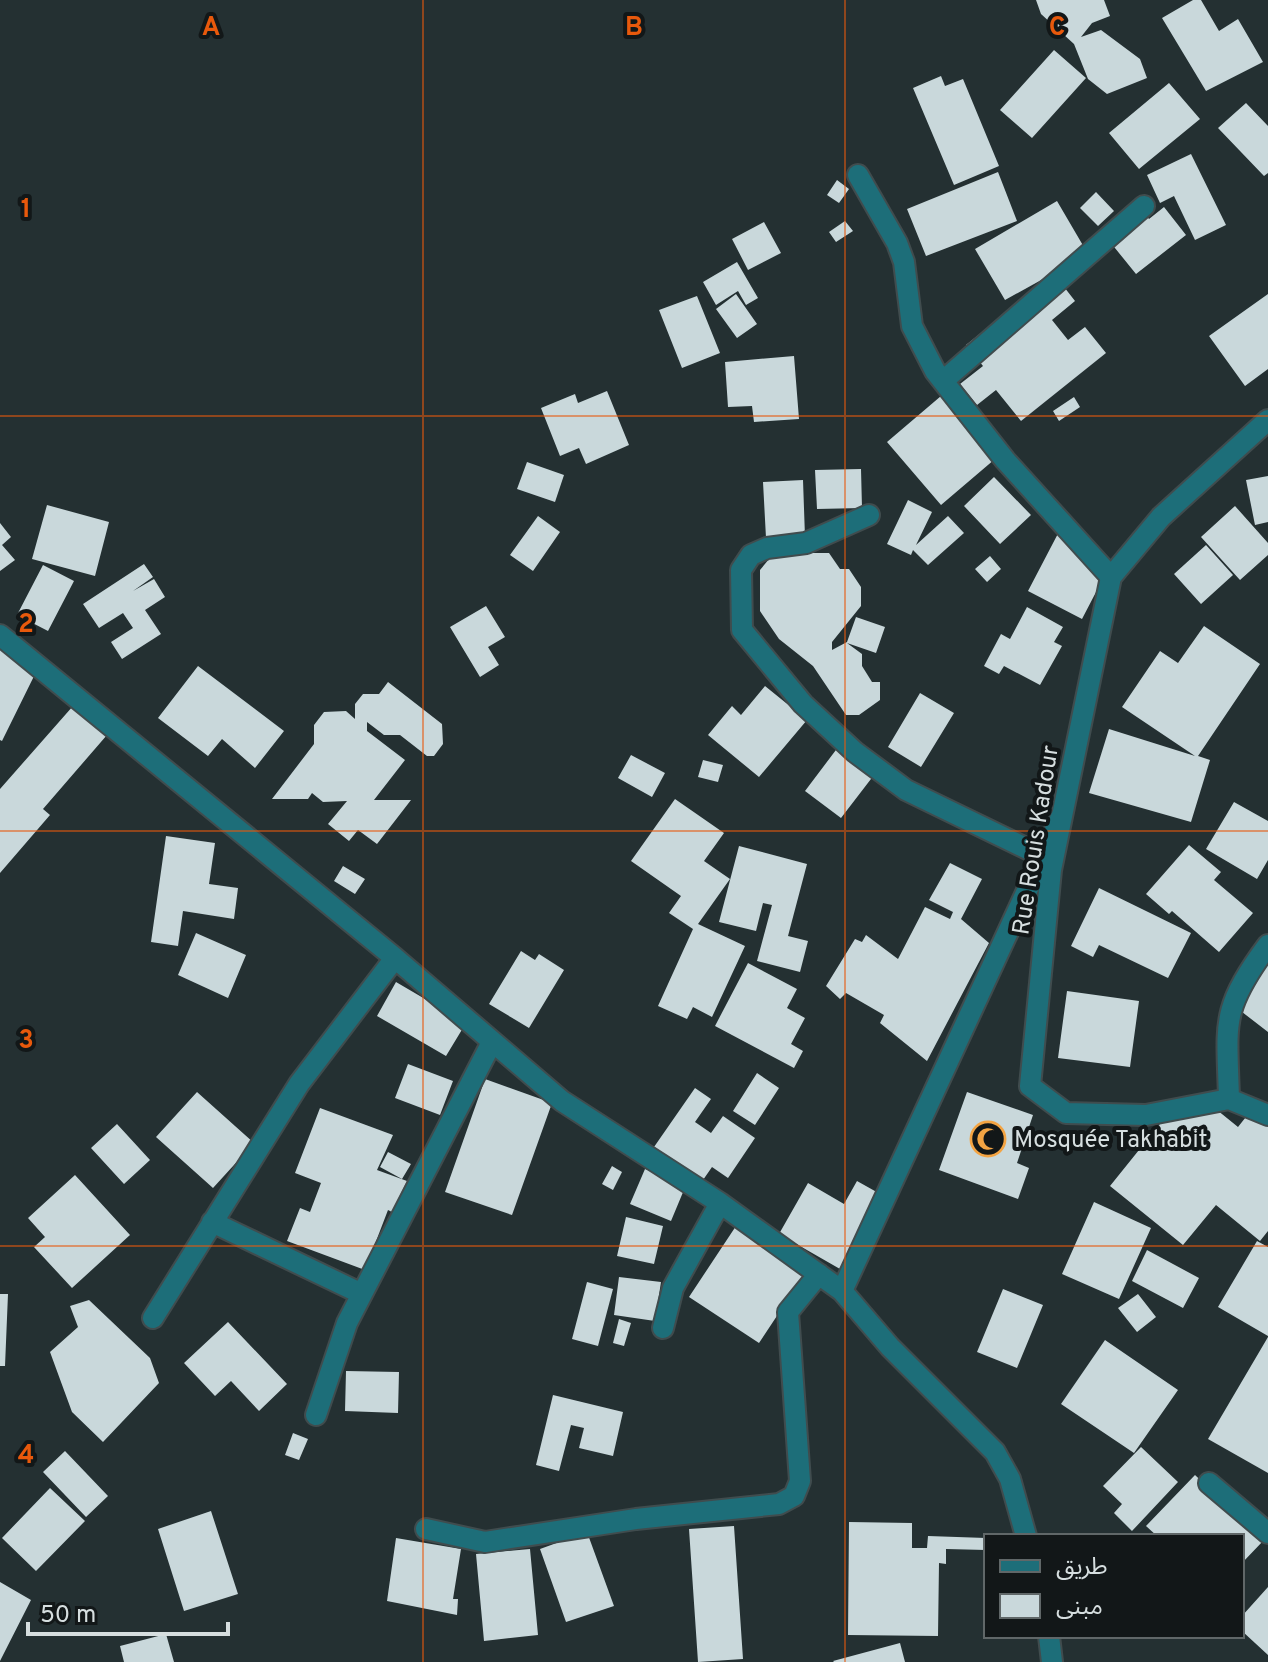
<svg xmlns="http://www.w3.org/2000/svg" width="1268" height="1662" viewBox="0 0 1268 1662" font-family="Overpass,'Noto Sans Arabic',sans-serif">
	<style>
		.building { fill: #c9d8db }
		.lines { fill: none; stroke-linecap: round; stroke-linejoin: round }
		.street-casing { stroke: #404c4e; stroke-width: 24 }
		.street { stroke: #1d6e79; stroke-width: 20 }
		.grid { fill: none; stroke: #e8590c; stroke-width: 2; stroke-opacity: 0.55 }
		.labels { text-anchor: middle; stroke-width: 8; stroke-linejoin: round; paint-order: stroke }
		.street-label { font-size: 24px; fill: #d6dedf; stroke: #121718 }
		.poi-label { font-size: 24px; fill: #d6dedf; stroke: #121718; text-anchor: start }
		.grid-label { font-size: 26px; text-anchor: middle; font-weight: bold; fill: #e8590c; stroke: #121718; stroke-width: 8; stroke-linejoin: round; paint-order: stroke }
	</style>
	<rect width="100%" height="100%" fill="#243032"/>
	<path class="building" d="M1036 0H1104L1110 16 1092 23 1081 37 1101 30 1140 59 1147 78 1107 94 1088 79 1074 44 1041 14Z
		M1193 0H1201L1219 31 1238 19 1263 62 1206 91 1162 18Z
		M1054 50 1086 78 1032 138 1000 110Z
		M941 76 945 86 963 79 999 166 954 185 913 88Z
		M1169 83 1200 119 1139 169 1109 133Z
		M1246 103 1268 126V173L1264 176 1218 128Z
		M1191 154 1226 225 1195 240 1174 196 1160 203 1147 175Z
		M998 172 1017 221 926 256 907 209Z
		M837 180 849 189 839 203 827 195Z
		M1096 192 1114 211 1098 226 1080 208Z
		M1057 201 1088 254 1005 300 975 249Z
		M1137 204 1149 219 1164 207 1186 235 1136 274 1102 232Z
		M845 221 853 231 836 242 829 232Z
		M764 222 781 253 748 270 732 239Z
		M737 262 758 298 746 305 738 291 716 305 703 282Z
		M1054 274 1075 301 1052 320 1068 340 1085 327 1106 353 1021 421 996 390 977 405 960 384 983 366 966 345Z
		M736 294 757 324 737 338 716 309Z
		M1268 294V369L1245 386 1209 336Z
		M697 296 720 353 682 368 659 310Z
		M794 356 799 419 754 422 752 406 728 407 725 362Z
		M607 391 629 445 586 464 579 448 560 456 541 408 575 394 578 403Z
		M941 396 995 459 941 505 887 442Z
		M1074 397 1080 407 1059 421 1053 411Z
		M527 462 564 475 555 502 517 489Z
		M861 469 862 508 817 509 815 470Z
		M1268 476V522L1255 525 1246 480Z
		M994 477 1031 515 1000 544 964 506Z
		M803 480 805 537 766 538 763 482Z
		M908 500 932 512 916 545 948 516 964 533 928 565 913 550 911 555 887 544Z
		M47 505 109 522 95 576 32 559Z
		M1235 506 1268 543V555L1240 580 1201 537Z
		M538 516 560 532 533 571 510 555Z
		M0 523 11 537 2 545 15 560 0 571Z
		M1063 524 1089 537 1080 554 1108 569 1082 619 1028 591Z
		M1206 545 1233 575 1201 604 1174 574Z
		M774 553H829L840 569H849L861 587V606L832 642V650L847 642 856 617 885 627 876 653 847 643 862 654V666L872 682H880V700L859 715H846L813 666 779 639 760 611V570Z
		M990 556 1001 569 987 582 975 569Z
		M144 564 153 577 133 591 154 579 165 597 145 610 161 634 122 659 111 642 133 628 123 613 99 628 83 604Z
		M43 565 74 581 48 631 17 615Z
		M486 606 505 637 488 647 499 665 480 677 450 627Z
		M1027 607 1063 627 1054 642 1062 646 1040 685 1004 666 999 674 984 666 1001 634 1010 639Z
		M1204 626 1260 664 1198 756 1210 760 1191 822 1089 793 1109 729 1195 756 1122 707 1160 651 1178 663Z
		M0 647 39 666 2 741 0 740Z
		M198 666 284 731 255 768 222 739 208 756 158 718Z
		M388 682 442 724 443 744 434 756H427L400 735H384L367 722V731L405 760 374 800H411L377 844 358 830 349 841 328 824 347 801 323 802 312 793 308 799H272L314 744V725L324 712 346 711 355 719V704L363 694H379Z
		M765 686 807 720 759 777 708 735 732 706 741 715Z
		M920 693 954 713 921 767 888 747Z
		M73 706 107 735 43 809 50 815 0 873V789Z
		M848 734 884 762 841 818 805 791Z
		M631 755 665 773 652 797 618 778Z
		M703 760 723 765 718 782 698 777Z
		M675 799 724 833 704 861 730 879 698 924 745 946 712 1017 693 1007 687 1019 658 1006 693 929 669 913 681 896 631 861Z
		M1234 802 1268 821V860L1257 879 1206 849Z
		M166 836 215 843 209 884 238 888 234 919 183 911 178 946 151 942Z
		M1189 845 1221 872 1214 880 1253 913 1219 952 1172 911 1169 914 1146 894Z
		M739 846 807 864 788 936 808 941 800 972 757 961 772 905 763 903 756 931 719 922Z
		M950 863 982 879 961 919 989 943 927 1061 880 1023 884 1015 846 993 840 999 826 986 855 939 862 942 866 935 898 959 925 907 950 919 953 912 929 900Z
		M343 866 365 879 355 894 334 881Z
		M1099 888 1191 933 1168 978 1099 945 1093 957 1071 946Z
		M196 933 246 955 228 998 178 975Z
		M521 951 535 960 539 954 564 970 529 1028 489 1004Z
		M1268 960V1032L1233 1005Z
		M748 963 797 989 787 1008 805 1018 791 1044 803 1051 794 1068 715 1026Z
		M396 982 466 1023 446 1056 377 1016Z
		M1067 991 1139 1001 1130 1067 1058 1058Z
		M408 1064 453 1081 440 1115 395 1098Z
		M757 1073 779 1088 755 1125 733 1111Z
		M485 1079 552 1103 512 1215 445 1192Z
		M695 1088 711 1099 695 1122 711 1133 723 1116 755 1138 728 1178 712 1167 703 1180 654 1147Z
		M197 1092 254 1143 213 1188 156 1137Z
		M967 1092 1033 1115 1017 1163 1029 1168 1018 1199 939 1170Z
		M1201 1097 1238 1127 1253 1108 1268 1120V1231L1260 1241 1216 1205 1183 1245 1110 1186 1176 1104Z
		M320 1108 393 1135 377 1170 407 1181 392 1212 388 1210 365 1270 287 1241 300 1208 310 1212 321 1183 295 1173Z
		M117 1124 150 1160 124 1184 91 1148Z
		M388 1152 411 1164 402 1179 380 1167Z
		M612 1166 622 1172 613 1190 602 1184Z
		M645 1169 686 1185 671 1221 630 1204Z
		M75 1175 130 1235 72 1288 34 1247 45 1237 28 1218Z
		M857 1181 882 1195 840 1269 779 1234 808 1183 844 1204Z
		M1094 1202 1151 1228 1119 1299 1062 1274Z
		M626 1217 663 1226 654 1264 617 1256Z
		M736 1226 806 1272 759 1343 689 1297Z
		M1257 1241 1268 1247V1336L1218 1307Z
		M1147 1250 1199 1278 1183 1308 1132 1281Z
		M619 1277 661 1282 655 1321 614 1315Z
		M587 1282 613 1289 598 1346 572 1339Z
		M1003 1289 1043 1305 1017 1368 977 1352Z
		M0 1294H8L5 1366H0Z
		M1138 1294 1156 1317 1137 1332 1118 1308Z
		M89 1300 150 1358 159 1383 103 1442 72 1412 50 1352 78 1327 70 1306Z
		M619 1319 631 1323 624 1346 613 1343Z
		M228 1322 287 1384 259 1411 231 1381 215 1396 184 1363Z
		M1268 1337V1473L1208 1439Z
		M1105 1340 1178 1390 1134 1453 1061 1404Z
		M346 1371 399 1372 398 1413 345 1411Z
		M553 1395 623 1412 613 1456 579 1448 584 1428 571 1425 559 1471 536 1465Z
		M293 1433 308 1439 299 1460 285 1455Z
		M1141 1447 1178 1482 1132 1531 1114 1513 1122 1504 1103 1486Z
		M65 1451 108 1496 86 1517 43 1472Z
		M1195 1475 1264 1540 1242 1563V1536H1157L1146 1526Z
		M50 1488 85 1521 36 1571 2 1538Z
		M211 1511 238 1594 184 1611 158 1529Z
		M849 1522 912 1523V1548H927L928 1536 986 1538V1550L946 1549V1564L939 1563 938 1636 848 1635Z
		M734 1526 743 1659 698 1662 689 1529Z
		M587 1532 614 1606 566 1622 540 1549Z
		M396 1538 461 1549 453 1599H458L457 1615 387 1601Z
		M530 1549 538 1635 484 1641 476 1554Z
		M0 1582 31 1600 0 1661Z
		M1268 1587V1655L1242 1631V1616Z
		M166 1634 174 1662H124L120 1646Z
		M900 1643 905 1662H834L833 1661Z"/>
	<g class="lines">
		<g class="street-casing">
			<path id="street" d="M858 175 897 243 904 262 912 326 935 371 1005 460 1111 577
				M943 381 1144 206
				M1268 420 1161 517 1111 577 1051 870 1030 1086 1066 1113 1146 1115 1229 1099 1268 1115
				M869 515 806 543 767 548 751 555 741 570 742 630 803 704 855 752 906 790 1044 857
				M0 635 395 958 562 1101 720 1203 842 1291 1062 815
				M1229 1099C1227 1022 1220 1010 1268 945
				M212 1222 362 1294
				M842 1291 890 1347 995 1452 1010 1479 1026 1536
				M153 1318 299 1084 395 958
				M663 1328 673 1288 720 1203
				M316 1415 347 1323 492 1042
				M1209 1483 1268 1533
				M426 1529 485 1542 636 1519 779 1504 794 1496 800 1481 788 1312 819 1274
				M1049 1636 1052 1662"/>
		</g>
		<use href="#street" class="street"/>
	</g>
	<path class="grid" d="M423 0V1662M845 0V1662M0 416H1268M0 831H1268M0 1246H1268"/>
	<defs>
		<g id="mosque-ring" transform="scale(1.8)"><circle r="9.5" fill="#121718" stroke="#f3a443" stroke-width="1.5"/><path d="M3.5-4.9A6 6 0 1 0 3.5 4.9A5 5 0 1 1 3.5-4.9Z" fill="#f3a443"/></g>
	</defs>
	<g fill-rule="evenodd">
		<use href="#mosque-ring" x="988" y="1139"/>
	</g>
	<g class="labels">
		<g class="street-label">
			<text transform="translate(1035 840) rotate(-81)" y="8">Rue Rouis Kadour</text>
		</g>
		<g class="poi-label">
			<text x="1014" y="1147">Mosquée Takhabit</text>
		</g>
	</g>
	<g class="grid-label">
		<text x="211" y="35">A</text>
		<text x="634" y="35">B</text>
		<text x="1057" y="35">C</text>
		<text x="26" y="217">1</text>
		<text x="26" y="632">2</text>
		<text x="26" y="1048">3</text>
		<text x="26" y="1463">4</text>
	</g>
	<rect x="984" y="1534" width="260" height="104" fill="#121718" stroke="#606768" stroke-width="2"/>
	<rect x="1000" y="1560" width="40" height="12" fill="#1d6e79" stroke="#606768" stroke-width="2"/>
	<text x="1056" y="1574" font-size="24" fill="#d6dedf">طريق</text>
	<rect x="1000" y="1594" width="40" height="24" fill="#c9d8db" stroke="#606768" stroke-width="2"/>
	<text x="1056" y="1614" font-size="24" fill="#d6dedf">مبنى</text>
	<path d="M28 1622v12h200v-12" fill="none" stroke="#d6dedf" stroke-width="4"/>
	<text x="40" y="1622" font-size="24" fill="#d6dedf" stroke="#121718" stroke-width="6" paint-order="stroke">50 m</text>
</svg>
